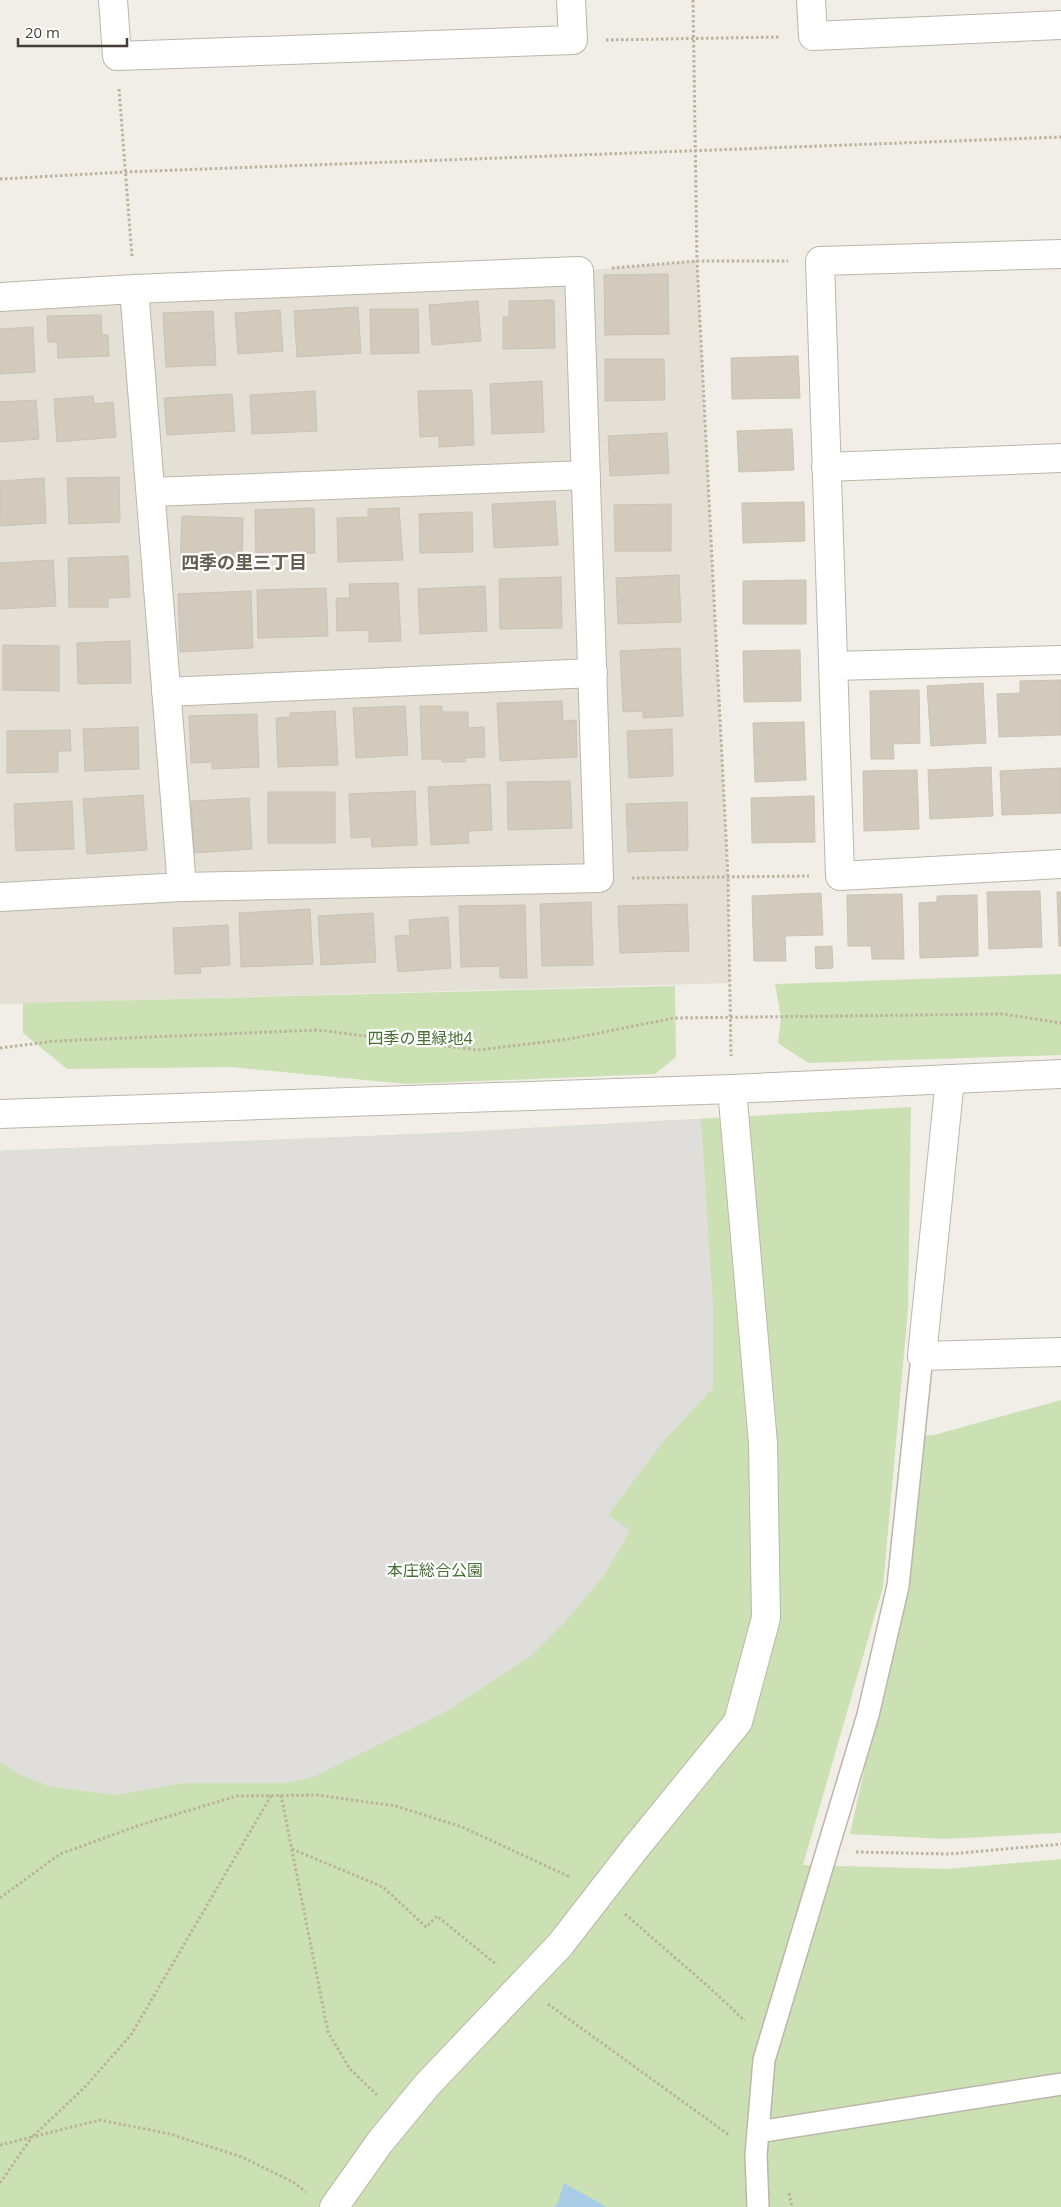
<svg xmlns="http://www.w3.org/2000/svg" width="1061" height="2207" viewBox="0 0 1061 2207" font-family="'Open Sans','Noto Sans JP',sans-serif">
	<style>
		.residential { fill: #e5e0d5 }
		.green { fill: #cbe1b4 }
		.parking { fill: #e0dedb }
		.water { fill: #a9cce7 }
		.building { fill: #d1cabd; stroke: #cbc2b2 }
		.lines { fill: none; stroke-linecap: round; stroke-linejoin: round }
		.service-casing { stroke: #bcb6aa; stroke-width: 24 }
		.pedestrian-casing { stroke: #bcb6aa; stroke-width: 30 }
		.minor-casing { stroke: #bcb6aa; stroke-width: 30 }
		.tertiary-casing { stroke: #bcb6aa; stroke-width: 30 }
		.path { stroke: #bcb29d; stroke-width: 3; stroke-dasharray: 2.5 2.5; stroke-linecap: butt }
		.service { stroke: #fff; stroke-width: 21 }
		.pedestrian { stroke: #fff; stroke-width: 28 }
		.minor { stroke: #fff; stroke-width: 28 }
		.tertiary { stroke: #fff; stroke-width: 28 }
		.labels { text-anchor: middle; stroke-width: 4.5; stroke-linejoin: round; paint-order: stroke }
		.park-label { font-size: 16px; fill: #456e31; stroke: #fff }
		.neighbourhood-label { font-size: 18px; font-weight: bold; fill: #655d4f; stroke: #fff }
	</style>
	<rect width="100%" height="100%" fill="#f1eee7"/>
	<path class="residential" d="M697 261 728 877 730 983 0 1004V297L579 271Z"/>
	<path class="green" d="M1061 974V1055L808 1063 778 1043 781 1018 775 984Z
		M675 986 676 1057 655 1074 406 1084 231 1067 67 1069 23 1033V1003Z
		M911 1107 908 1309 883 1587 803 1865 948 1869 1061 1859V2207H0V1151L441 1133Z
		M1061 1400V1833L944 1839 850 1834 908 1575 921 1436 934 1435Z"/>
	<path class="parking" d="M701 1119 713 1307V1388L662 1443 608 1515 630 1530 605 1574 565 1622 531 1656 445 1712 313 1777 285 1783H184L116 1795 48 1786 18 1774 0 1762V1151L441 1133Z"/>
	<path class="water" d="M564 2183 607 2207H554L558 2202Z"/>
	<path class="building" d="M668 274 669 334 605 335 604 275Z
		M554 300 555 348 503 349V317H509V301Z
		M478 301 481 341 432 345 429 305Z
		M358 307 361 353 297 357 294 311Z
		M370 309H418L419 353 371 354Z
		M280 310 283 351 238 354 235 313Z
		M213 311 216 365 166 367 163 313Z
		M101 315 102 335H108L109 356 58 358 57 342H48L47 316Z
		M33 327 35 372 0 374V329Z
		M798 356 800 398 732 399 731 358Z
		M605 359H664L665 400 605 401Z
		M542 381 544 432 492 434 490 384Z
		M472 390 474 445 439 447V436L420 437 418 391Z
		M315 391 317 431 252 434 250 395Z
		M232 394 235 431 167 435 164 398Z
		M93 396 94 404 113 402 116 437 57 442 54 399Z
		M36 400 39 439 0 442V402Z
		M792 429 794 470 739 472 737 431Z
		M667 433 669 473 610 476 608 436Z
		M119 477 120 522 69 524 67 478Z
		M44 478 46 523 1 526 0 481Z
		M555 501 558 545 494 548 492 504Z
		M804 502 805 541 743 543 742 503Z
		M671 504V551H615L614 505Z
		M314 508 315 553 256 557 255 510Z
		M399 508 403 560 338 562 337 518 368 517V509Z
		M472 512 473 552 420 553 419 514Z
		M182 516 243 518 242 568 180 566Z
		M128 556 130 597 108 598V607H69L68 558Z
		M53 560 56 606 0 609V563Z
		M679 575 681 622 618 624 616 578Z
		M561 577 562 628 500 629 499 579Z
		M806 580V624H743V581Z
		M398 583 401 641 369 642V630L337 631 336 598H350L349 584Z
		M485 586 487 631 420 634 418 589Z
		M326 588 328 636 258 638 257 590Z
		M251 591 253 648 180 652 178 594Z
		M130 641 131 683 78 684 77 643Z
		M3 645 59 646V691L3 690Z
		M680 648 683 716 643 718V711L623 712 620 651Z
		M800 650 801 701 744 702 743 651Z
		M1061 680V735L999 737 997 694 1020 693V681Z
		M983 683 986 743 931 746 927 686Z
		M919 690 920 743 893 744 894 759H871L870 691Z
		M562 701 563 721 576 720 577 757 500 761 497 703Z
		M405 706 408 755 356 758 353 708Z
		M420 706H442V712H468V728L484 727 485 757 465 758V762H442V759H422Z
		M335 711 338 765 278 767 276 718 290 717V713Z
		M257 714 259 767 212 769V762L191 763 189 716Z
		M804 722 806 780 755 782 753 723Z
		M138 727 139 769 85 771 83 729Z
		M672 729 673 776 629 778 627 731Z
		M70 730 71 751H58V772L7 773V731Z
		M991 767 993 816 930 819 928 770Z
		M1061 768V813L1002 815 1000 771Z
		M917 770 919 829 864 831 863 771Z
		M570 781 572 828 508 830 507 782Z
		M490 784 492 830 468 831 469 843 431 845 428 787Z
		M415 791 417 845 372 847 371 837 351 838 349 794Z
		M268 792H335V843H268Z
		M143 795 147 850 87 854 83 799Z
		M814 796 815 842 752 843 751 798Z
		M249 798 252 849 194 853 191 801Z
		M72 801 74 849 16 851 14 804Z
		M687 802 688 850 628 852 626 804Z
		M1040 891 1042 947 989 949 987 892Z
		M1057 892H1061V946H1059Z
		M821 893 823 935 785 936 786 961H754L752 896Z
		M902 894 904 959H872L871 946H848L847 895Z
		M977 895 978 956 920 958 919 903 937 902V896Z
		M591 902 593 965 542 966 540 904Z
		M687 904 689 951 620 953 618 906Z
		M525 905 527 978H500V966L461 967 459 906Z
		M310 909 313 964 241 967 239 913Z
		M373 913 376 962 321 965 318 916Z
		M448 917 451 968 398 972 395 936 410 935 409 920Z
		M228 925 230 965 200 967 201 973 175 974 173 928Z
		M832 946 833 968 816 969 815 947Z"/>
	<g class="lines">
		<g class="service-casing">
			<path id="service" d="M758 2132 1061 2084
				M758 2207 756 2155 764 2060 868 1715 898 1586 922 1356"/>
		</g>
		<g class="pedestrian-casing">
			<path id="pedestrian" d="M334 2207 380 2142 427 2085 560 1945 633 1851 738 1722 766 1618 763 1443 732 1089"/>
		</g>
		<g class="minor-casing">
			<path id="minor" d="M113 0 117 56 573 40 571 0
				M811 0 813 36 1061 25
				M1061 254 820 261 840 876 1061 864
				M134 289 182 887
				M0 297 134 289 579 271 599 878 182 887 0 897
				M826 467 1061 458
				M151 492 586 475
				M833 666 1061 660
				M166 692 593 673
				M950 1079 922 1356 1061 1352"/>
		</g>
		<g class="tertiary-casing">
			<path id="tertiary" d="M0 1114 732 1089 1061 1074"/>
		</g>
		<path class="path" d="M693 0 697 261 728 877 731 1056
			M606 40 780 37
			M119 89 132 257
			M0 179 124 172 1061 137
			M612 268 697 261H788
			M632 878 809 876
			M0 1048 56 1041 318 1030 478 1050 569 1039 674 1018 1003 1014 1061 1023
			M281 1795 328 2032 350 2069 377 2095
			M292 1849 383 1887 426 1927 437 1916 497 1965
			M856 1852 949 1854 1061 1844
			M0 1898 60 1854 140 1825 237 1796 317 1795 396 1806 462 1827 570 1877
			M625 1914 710 1988 745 2021
			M548 2004 729 2135
			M0 2145 32 2137 83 2089 131 2035 271 1796
			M0 2183 32 2137 100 2120 170 2134 242 2157 293 2182 306 2192
			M789 2193 792 2207"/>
		<use href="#service" class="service"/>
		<use href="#pedestrian" class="pedestrian"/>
		<use href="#minor" class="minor"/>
		<use href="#tertiary" class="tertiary"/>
	</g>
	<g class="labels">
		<g class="park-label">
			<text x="420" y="1044">四季の里緑地4</text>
			<text x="435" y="1576">本庄総合公園</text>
		</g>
		<g class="neighbourhood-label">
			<text x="244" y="569">四季の里三丁目</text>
		</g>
	</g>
	<path d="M18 38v8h109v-8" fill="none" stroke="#433f37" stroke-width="2.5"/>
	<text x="25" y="38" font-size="15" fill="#433f37" stroke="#ffffff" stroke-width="4" paint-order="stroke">20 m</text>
</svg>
